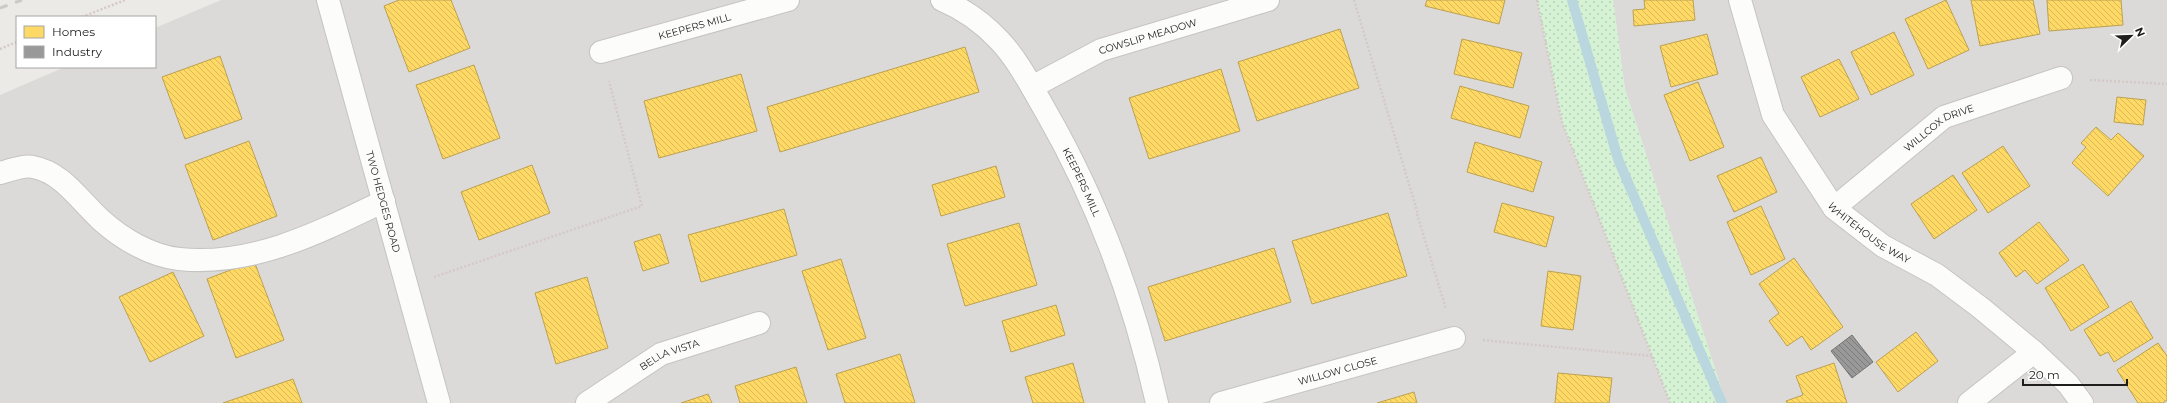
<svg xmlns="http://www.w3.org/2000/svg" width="2167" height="403" viewBox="0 0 2167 403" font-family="Montserrat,sans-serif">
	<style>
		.residential { fill: #dbdad8 }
		.park { fill: url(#park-dots) }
		.homes { fill: url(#homes-back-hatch); stroke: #bca150 }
		.industry { fill: url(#industry-back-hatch); stroke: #747474 }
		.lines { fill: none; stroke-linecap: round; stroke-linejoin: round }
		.stream { stroke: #bad6de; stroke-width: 10 }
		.minor-casing { stroke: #c5c4c2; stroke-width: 24 }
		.path { stroke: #d5c9c7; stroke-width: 2.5; stroke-dasharray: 2 2; stroke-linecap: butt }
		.minor { stroke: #fcfcfb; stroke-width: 22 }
		.rail { stroke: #cacac9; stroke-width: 3; stroke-dasharray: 8 8; stroke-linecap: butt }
		.labels { text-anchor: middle; stroke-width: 4; stroke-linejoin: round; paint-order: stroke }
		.street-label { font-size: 10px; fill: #1e1e1e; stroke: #fff }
	</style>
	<defs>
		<pattern id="park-dots" width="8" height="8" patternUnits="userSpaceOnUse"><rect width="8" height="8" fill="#d5f2d4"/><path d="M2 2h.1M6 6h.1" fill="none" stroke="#b6cfb6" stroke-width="1.8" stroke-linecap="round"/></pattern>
		<pattern id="homes-back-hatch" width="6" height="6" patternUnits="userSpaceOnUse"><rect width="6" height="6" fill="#ffd966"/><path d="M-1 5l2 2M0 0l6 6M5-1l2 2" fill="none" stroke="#daba58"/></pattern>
		<pattern id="industry-back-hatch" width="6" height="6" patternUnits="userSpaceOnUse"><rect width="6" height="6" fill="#999"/><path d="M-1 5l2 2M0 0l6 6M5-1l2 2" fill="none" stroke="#7c7c7c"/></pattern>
	</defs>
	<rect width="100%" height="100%" fill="#eceae6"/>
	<path class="residential" d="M221 0H1537L1562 122 1670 403H0V95L65 67H155V28Z
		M1613 0H2167V403H1726L1625 89Z"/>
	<path class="park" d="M1537 0H1613L1625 89 1726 403H1670L1562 122Z"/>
	<path class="homes" d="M399 0H451L470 48 409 72 384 6Z
		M1427 0H1505L1499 24 1425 6Z
		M1644 0H1693L1695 20 1634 26 1633 10 1645 9Z
		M1946 0 1969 50 1928 69 1905 19Z
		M1971 0H2033L2040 34 1980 46Z
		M2047 0H2121L2123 25 2049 31Z
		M1340 29 1359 88 1257 121 1238 62Z
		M1894 32 1914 75 1871 95 1851 52Z
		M1707 34 1718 74 1671 87 1660 46Z
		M1462 39 1522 53 1513 88 1454 74Z
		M965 47 979 92 780 152 767 107Z
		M220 56 242 119 185 139 162 77Z
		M1839 59 1859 99 1820 117 1801 77Z
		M474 65 500 138 443 159 416 85Z
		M1221 69 1240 131 1149 159 1129 98Z
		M741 74 757 131 659 158 644 101Z
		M1698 82 1724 147 1690 161 1664 95Z
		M1460 86 1529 106 1520 138 1451 118Z
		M2117 97 2146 100 2143 125 2114 122Z
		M2096 127 2111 140 2118 133 2144 156 2108 196 2072 163 2086 147 2081 143Z
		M249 141 277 216 213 240 185 165Z
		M1475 142 1542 162 1533 192 1467 172Z
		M2003 146 2030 186 1988 213 1962 173Z
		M1761 157 1777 192 1734 212 1717 176Z
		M532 165 550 213 479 240 461 192Z
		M996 166 1005 197 941 216 932 185Z
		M1953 175 1977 210 1934 239 1911 204Z
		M1502 203 1554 217 1546 247 1494 232Z
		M1761 206 1785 259 1751 275 1727 222Z
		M784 209 797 255 701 282 688 235Z
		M1388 213 1407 276 1312 304 1292 241Z
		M2039 222 2069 260 2037 284 2025 270 2016 277 1999 253Z
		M1019 223 1037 285 965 306 947 244Z
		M660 234 669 263 643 271 634 242Z
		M1274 248 1291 302 1165 341 1148 287Z
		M1794 258 1843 327 1811 350 1802 336 1787 346 1769 321 1779 313 1759 284Z
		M841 259 866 338 828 350 802 271Z
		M254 261 284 340 236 358 207 279Z
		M2083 264 2109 307 2071 331 2045 288Z
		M1548 271 1581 276 1573 330 1541 326Z
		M173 272 204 336 150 362 119 297Z
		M587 277 608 348 556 364 535 293Z
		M2131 301 2153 338 2114 362 2108 352 2100 356 2084 330Z
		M1056 305 1065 335 1011 352 1002 321Z
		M1916 332 1938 361 1898 392 1876 362Z
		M2158 343 2167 356V400L2163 403H2138L2117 370Z
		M900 354 915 403H845L836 374Z
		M1073 363 1084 403H1033L1025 377Z
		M1834 363 1847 403H1787L1786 401 1803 395 1796 376Z
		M796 367 807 403H740L735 386Z
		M1558 373 1612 378 1609 403H1555Z
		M293 379 302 403H223Z
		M1414 392 1417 403H1377Z
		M708 394 712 403H681Z"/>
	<path class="industry" d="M1852 335 1873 362 1852 378 1831 351Z"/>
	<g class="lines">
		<path class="stream" d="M1572 0 1618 159 1722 403"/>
		<g class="minor-casing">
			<g id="minor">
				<path id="s1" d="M328 0 439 403"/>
				<path id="s2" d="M942 0C963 9 983 23 999 40 1018 60 1031 86 1045 110 1098 202 1134 300 1157 403"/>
				<path id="s3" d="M1740 0 1773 115 1834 208 1883 246 1937 275 1981 308 2034 352 2068 384 2082 403"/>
				<path id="s4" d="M601 52 788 0"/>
				<path id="s5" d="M1032 87 1101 50 1268 0"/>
				<path d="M0 173C8 171 24 165 33 167 62 172 80 201 101 220 122 239 151 256 179 259 252 267 320 232 384 201"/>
				<path id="s6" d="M1834 208 1944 117 2061 78"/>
				<path id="s7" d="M587 403 661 354 759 323"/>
				<path id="s8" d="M1221 403 1454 338"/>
				<path d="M1969 403 2034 352"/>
			</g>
		</g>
		<path class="path" d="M1354 0 1418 214
			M1537 0 1562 122 1670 403
			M82 17 125 0
			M0 49 17 42
			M2090 80 2167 84
			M1417 214 1446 309
			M434 277 642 206 609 81
			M1483 340 1652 356"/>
		<use href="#minor" class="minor"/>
		<path class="rail" d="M0 8 22 0"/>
	</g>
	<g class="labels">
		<g class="street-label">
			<text dy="4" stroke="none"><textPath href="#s4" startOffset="97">KEEPERS MILL</textPath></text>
			<text dy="4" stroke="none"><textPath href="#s5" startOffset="127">COWSLIP MEADOW</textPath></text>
			<text dy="4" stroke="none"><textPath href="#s6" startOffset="133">WILLCOX DRIVE</textPath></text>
			<text dy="4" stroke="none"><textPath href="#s2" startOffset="235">KEEPERS MILL</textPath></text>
			<text dy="4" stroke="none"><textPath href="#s1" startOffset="209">TWO HEDGES ROAD</textPath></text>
			<text dy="4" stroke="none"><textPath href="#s3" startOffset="274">WHITEHOUSE WAY</textPath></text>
			<text dy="4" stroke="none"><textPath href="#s7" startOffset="96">BELLA VISTA</textPath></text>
			<text dy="4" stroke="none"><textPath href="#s8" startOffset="121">WILLOW CLOSE</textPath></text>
		</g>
	</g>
	<rect x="16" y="16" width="140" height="52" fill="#ffffff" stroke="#a5a5a5"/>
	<rect x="24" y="26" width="20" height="12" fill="#ffd966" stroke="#a5a5a5"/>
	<text x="52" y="36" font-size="12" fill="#1e1e1e">Homes</text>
	<rect x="24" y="46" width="20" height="12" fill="#999999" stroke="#a5a5a5"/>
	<text x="52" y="56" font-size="12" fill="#1e1e1e">Industry</text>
	<g transform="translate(2131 36) rotate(67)" stroke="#ffffff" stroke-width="3" paint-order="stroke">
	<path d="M0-3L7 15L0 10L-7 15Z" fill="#1e1e1e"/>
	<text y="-6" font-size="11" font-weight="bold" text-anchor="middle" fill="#1e1e1e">N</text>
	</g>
	<path d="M2023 379v6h104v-6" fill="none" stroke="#1e1e1e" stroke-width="2"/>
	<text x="2029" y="379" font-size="12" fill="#1e1e1e" stroke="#ffffff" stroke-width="3" paint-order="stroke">20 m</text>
</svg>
